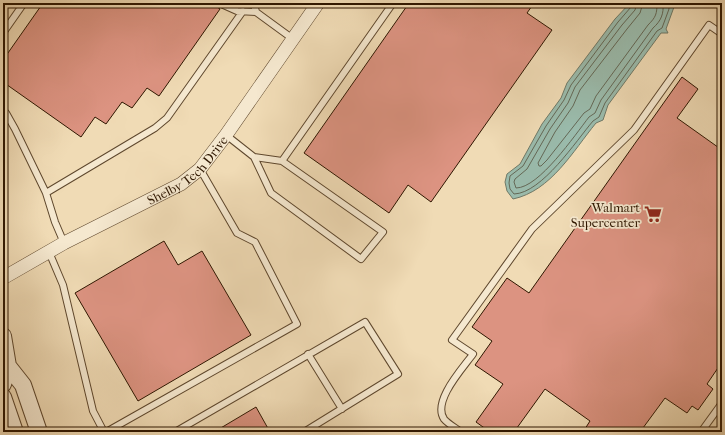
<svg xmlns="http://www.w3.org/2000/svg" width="725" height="435" viewBox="0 0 725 435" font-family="'IM FELL French Canon',serif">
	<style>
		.water { fill: #9abbac; stroke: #6f7967 }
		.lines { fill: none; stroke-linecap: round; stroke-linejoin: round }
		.shore { stroke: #646856; stroke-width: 1 }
		.building { fill: #dc9381; stroke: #2e1600 }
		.service-casing { stroke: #5e472d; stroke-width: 8 }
		.minor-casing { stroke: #5e472d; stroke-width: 14 }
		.tertiary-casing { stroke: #5e472d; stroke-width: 18 }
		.service { stroke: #f5e8cf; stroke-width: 6 }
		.minor { stroke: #f5e8cf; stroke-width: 13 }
		.tertiary { stroke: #f5e8cf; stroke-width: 16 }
		.labels { text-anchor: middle; stroke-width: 3.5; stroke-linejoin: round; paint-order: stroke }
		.street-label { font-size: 13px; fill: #2e1600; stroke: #f5e8cf }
		.poi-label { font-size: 13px; fill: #2e1600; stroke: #f5e8cf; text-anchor: end }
	</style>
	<rect width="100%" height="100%" fill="#f0dbb5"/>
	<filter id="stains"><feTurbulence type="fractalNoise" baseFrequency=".005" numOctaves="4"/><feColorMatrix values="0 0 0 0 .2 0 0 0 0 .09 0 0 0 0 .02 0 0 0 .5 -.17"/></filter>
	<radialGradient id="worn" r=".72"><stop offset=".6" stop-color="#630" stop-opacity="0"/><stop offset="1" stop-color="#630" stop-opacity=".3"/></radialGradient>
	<path class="water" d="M630 3H671L674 7 666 29 668 33H661L608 105 603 120 596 123C573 151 551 191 513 199L507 191 505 182 507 174 520 164 542 124 561 98 567 83 615 19Z"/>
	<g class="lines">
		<path class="shore" d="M632 3 631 7 618 22 571 85 564 100 546 126 523 166 510 176 509 183 510 189 514 194C542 193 576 141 593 121L599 117 605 103 657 31 662 28 669 9 668 3
			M637 3 635 10 622 25 575 87 568 103 550 129 527 169 515 179 514 182 516 188C539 188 575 135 589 117L595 113 601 100 653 28C661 21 664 14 663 3
			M643 3 640 13 627 29 580 90 573 106 555 132 538 163 539 166H541L547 160 584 113 590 109 596 96 648 25C656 17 657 14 657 3"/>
	</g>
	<path class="building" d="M43 3H211L220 9 159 96 147 88 132 108 122 102 106 124 95 117 81 137 3 82V60Z
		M409 3H534L527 13 552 30 431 202 408 185 389 213 304 153Z
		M682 77 698 89 677 118 722 150V362L707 384 713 389 698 410 692 406 687 413 665 398 640 432H583L590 421 545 389 514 432H490L476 422 503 384 475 365 492 341 472 327 507 278 529 293Z
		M164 241 178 265 202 251 251 335 138 401 75 293Z
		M256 407 270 432H214Z"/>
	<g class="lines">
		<g class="service-casing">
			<path id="service" d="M219 3 237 11 256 12 293 39
				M254 3 256 12
				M3 33 24 3
				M3 110 6 113 15 129 46 193 55 222 64 243
				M226 135 254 157 282 161 383 232 361 259 271 193 254 157
				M282 161 393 3
				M46 193 155 128 167 118 243 11
				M49 252 63 285 93 411 104 432
				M308 354 342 409
				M106 432 297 324 255 242 237 233 200 169
				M175 432 365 322 398 374 304 432
				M461 432C456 428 448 424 444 419 432 401 463 368 473 354L452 340 532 229 634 130 709 25 722 34
				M701 432 722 403"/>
		</g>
		<g class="minor-casing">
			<g id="minor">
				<path id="s1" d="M3 278 64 243 181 184 200 169 226 135 318 3"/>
			</g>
		</g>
		<g class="tertiary-casing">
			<path id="tertiary" d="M3 336 8 366 3 384
				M8 366 23 385 39 432
				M3 397 15 432"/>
		</g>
		<use href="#service" class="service"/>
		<use href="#minor" class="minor"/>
		<use href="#tertiary" class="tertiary"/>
	</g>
	<defs>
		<g id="supermarket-bare" transform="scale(1.38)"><path d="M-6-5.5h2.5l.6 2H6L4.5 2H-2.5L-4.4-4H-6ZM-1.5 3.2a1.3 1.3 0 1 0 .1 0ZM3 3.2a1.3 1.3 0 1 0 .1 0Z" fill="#8f2418" stroke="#f5e8cf" stroke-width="2.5" paint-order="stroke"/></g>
	</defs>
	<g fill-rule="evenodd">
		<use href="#supermarket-bare" x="653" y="214"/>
	</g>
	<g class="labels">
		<g class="street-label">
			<text dy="5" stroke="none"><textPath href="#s1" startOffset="215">Shelby Tech Drive</textPath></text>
		</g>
		<g class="poi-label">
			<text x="640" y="212">Walmart<tspan x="640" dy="15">Supercenter</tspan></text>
		</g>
	</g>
	<rect width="725" height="435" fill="none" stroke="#f0dbb5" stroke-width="16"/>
	<rect x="4" y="4" width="717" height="427" fill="none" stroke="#2e1600" stroke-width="2"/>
	<rect x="8" y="8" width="709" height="419" fill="none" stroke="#2e1600"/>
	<rect width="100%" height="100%" filter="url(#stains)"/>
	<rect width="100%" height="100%" fill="url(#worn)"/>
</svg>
